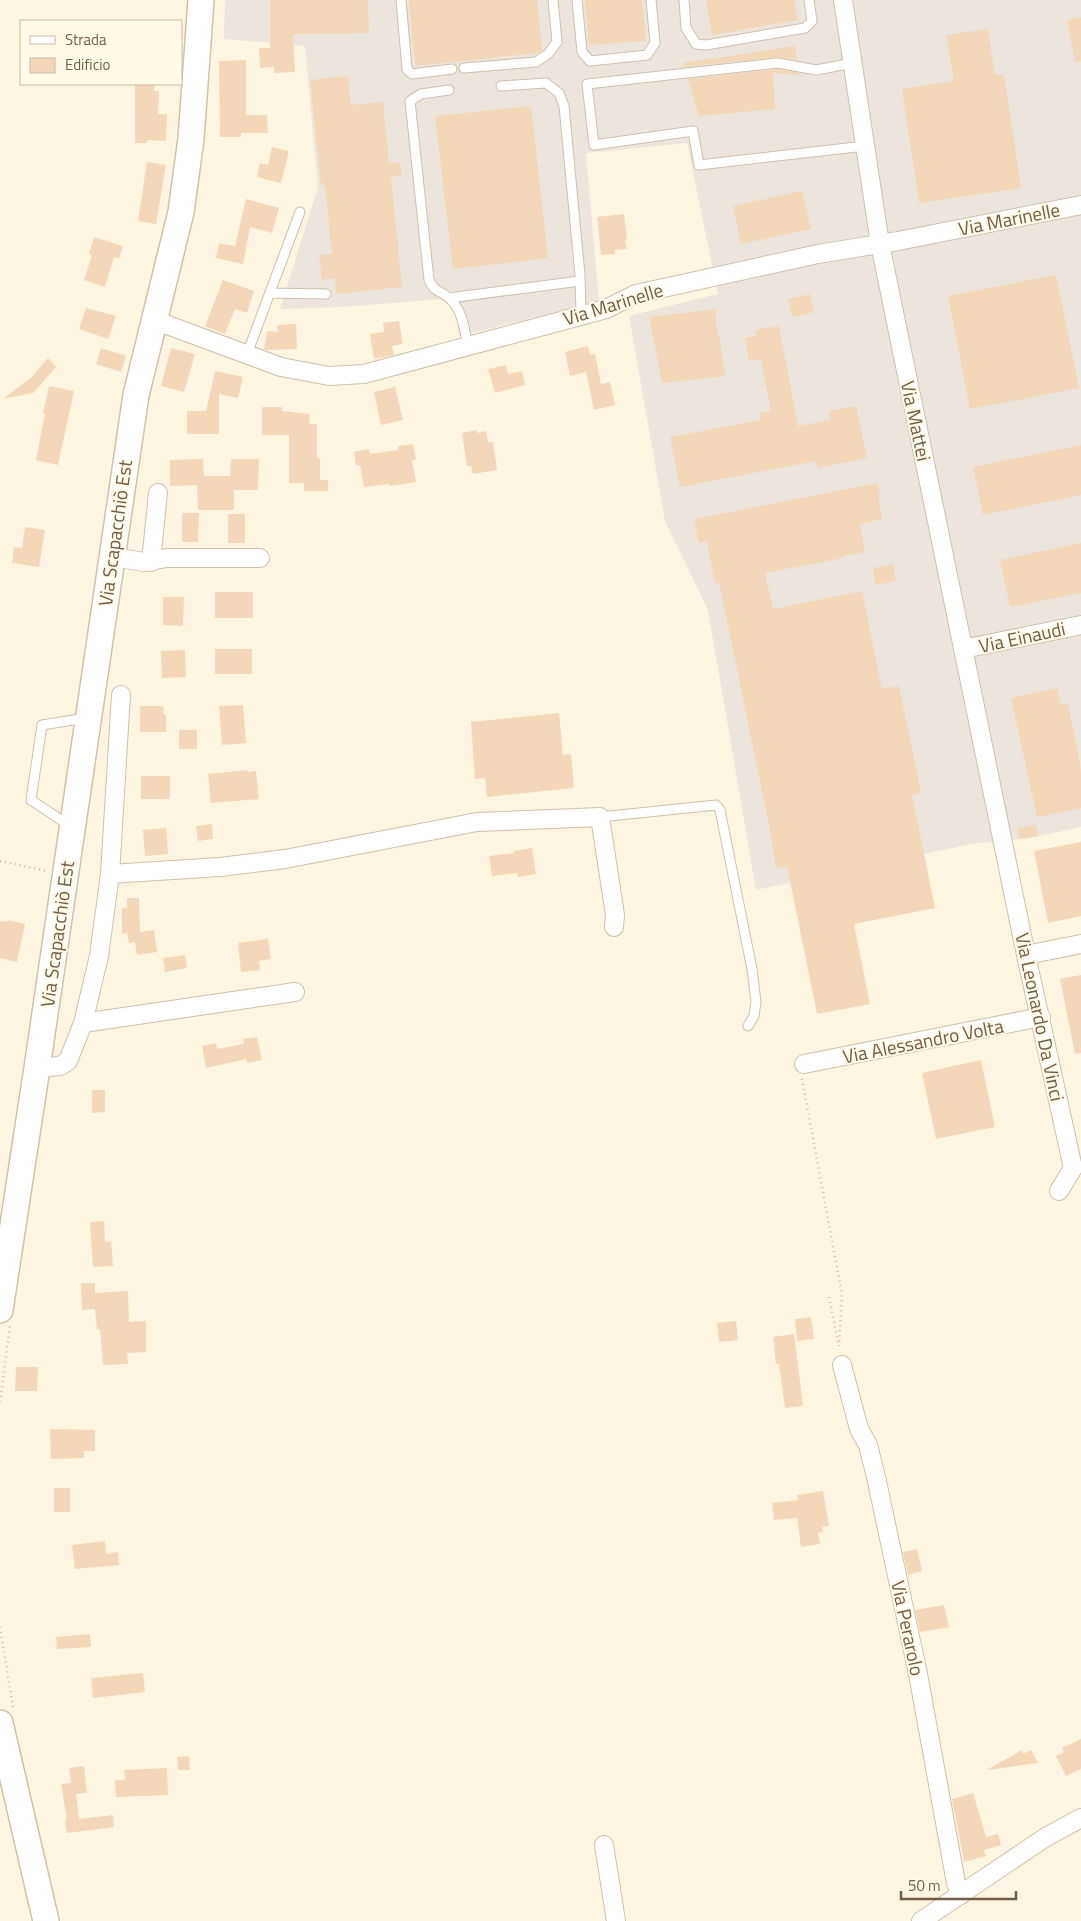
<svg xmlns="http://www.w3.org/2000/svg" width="1081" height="1921" viewBox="0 0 1081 1921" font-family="'Titillium Web',sans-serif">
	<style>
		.industrial { fill: #ebe5dd }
		.building { fill: #f2d7b9 }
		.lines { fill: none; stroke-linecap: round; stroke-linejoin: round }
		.service-casing { stroke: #cfc0ab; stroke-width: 11 }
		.minor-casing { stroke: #cfc0ab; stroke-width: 20 }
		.secondary-casing { stroke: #d3c0a8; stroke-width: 28 }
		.path { stroke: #d6ba9c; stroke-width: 2.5; stroke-dasharray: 1 4; stroke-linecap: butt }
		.service { stroke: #fff; stroke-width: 9 }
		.minor { stroke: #fff; stroke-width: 18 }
		.secondary { stroke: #fff; stroke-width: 25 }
		.labels { text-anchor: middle; stroke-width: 4; stroke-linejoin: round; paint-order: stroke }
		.street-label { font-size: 19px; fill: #745d48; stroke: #fff9e8 }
	</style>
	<rect width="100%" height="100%" fill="#fcf5e2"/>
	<path class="industrial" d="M225 0H1081V827L1030 838 971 844 756 890 708 610 665 521 629 316 718 294 687 143 586 153 599 302 459 336 454 298 343 307 280 309 318 187 305 46 224 39Z"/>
	<path class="building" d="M270 0H368L369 33 293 34 295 72 274 73V67L260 68 259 48H270Z
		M409 0H537L542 51 538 53 415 66Z
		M585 0H642L646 41 589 45Z
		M706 0H794L798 20 712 35Z
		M1081 17V61L1075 62 1067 20Z
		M988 29 995 75 1004 74 1021 188 919 203 902 89 954 81 946 35Z
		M795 46 797 60 778 57 684 67 683 63Z
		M246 60V115H267L268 133H241V137H220L219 61Z
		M778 69 799 73V75L773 73 775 109 699 116 688 79Z
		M348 76 351 105 383 102 389 163 400 162 402 175 391 176 402 287 336 294 335 278 322 280 319 255 332 254 325 185H321L310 80Z
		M135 84H155L154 91H159L158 114H167L166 141 147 140V143H135Z
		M531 106 548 258 453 269 435 116Z
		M272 147 289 151 281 183 257 177 260 163 268 165Z
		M147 162 166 165 156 224 138 221Z
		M802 191 811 229 741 244 733 206Z
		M246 199 279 208 272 233 250 227 243 264 216 258 219 243 235 246Z
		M624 214 627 240H625L627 249 615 250V254L601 255 597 217Z
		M94 237 123 246 119 259 114 257 105 287 84 280 92 255 89 254Z
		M1056 275 1079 388 970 409 948 296Z
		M223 280 254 291 247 313 235 309 225 334 205 326Z
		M810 294 814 312 792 317 788 299Z
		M86 308 116 316 108 339 79 329Z
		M716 309V326L720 340 725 376 662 383 649 317Z
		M399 321 403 344 392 346 394 355 374 359 370 334 384 332 383 323Z
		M296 324 297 349 264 350 267 331 278 332 277 325Z
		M779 326 798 426 830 420 829 411 856 406 867 458 818 468 816 461 680 487 670 437 761 420 759 413 771 411 761 359 749 361 745 338 756 336 755 330Z
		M588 346 590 355 595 354 601 384 610 382 615 405 594 410 586 372 570 376 565 352Z
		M101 348 126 356 121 372 96 364Z
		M171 348 195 354 184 392 161 386Z
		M48 358 56 367 33 393 3 399 32 377Z
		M506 365 508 374 522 371 525 385 495 393 488 369Z
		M215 371 243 377 238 398 219 394V434H187V411H206Z
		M49 386 74 391 58 465 36 460 45 414 43 413Z
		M395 387 403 420 381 425 374 392Z
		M262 407H282V411L310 414 309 424H317V458H320V480H328V491H304V483H289V435H262Z
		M477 430V433L486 431 488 442H493L497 470 473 474 471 466H467L462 433Z
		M413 444 416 459 412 460 416 482 390 486 389 484 364 487 360 465 356 466 354 452 369 449 370 454 398 450V446Z
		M1081 445V495L983 515 973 467Z
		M203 459 204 476H230L231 459H259L258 490H234V510H198L197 485 170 486V460Z
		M878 483 880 494H878L882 519 860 524 865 552 843 556V558L765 573 773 609 862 591 882 689 899 686 921 793 912 795 935 908 854 924 870 1004 817 1014 787 866 776 868 770 830 719 582 715 583 707 541 699 543 694 519Z
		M182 513H199L198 542H182Z
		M228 514H245V543H228Z
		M25 527 45 530 39 567 12 563 14 547 22 548Z
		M1081 543V593L1010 607 1000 560Z
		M893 564 896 581 875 585 873 568Z
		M215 592H253V618H215Z
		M163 597H184L183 626 163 625Z
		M215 649H252V674H215Z
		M185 650 186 677 162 678 161 651Z
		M1057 688 1061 705 1068 704 1078 753 1081 771V808L1037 817 1011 698Z
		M243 705 246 743 222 745 219 706Z
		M140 706H163L164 715H166V732H140Z
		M559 713 563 755 571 754 574 788 487 797 485 778 475 779 471 722Z
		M179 730H197V749H179Z
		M247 770 248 772 256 771 259 799 211 803 208 774Z
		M141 776H170V799H141Z
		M212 824 213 839 198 841 196 826Z
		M1036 825 1038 836 1020 839 1017 828Z
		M166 828 168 854 145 856 143 830Z
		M1081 842V916L1048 923 1034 851Z
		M532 848 536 874 518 877 517 873 492 876 489 856 514 853V851Z
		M127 898H139L140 932 154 930 157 952 137 955 135 942 129 943 127 933 122 934V908H127Z
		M8 920 25 924 17 962 0 958V921L7 922Z
		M268 939 271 959 259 961 260 970 241 972 238 943Z
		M185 955 187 968 165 972 163 958Z
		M1081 975V1053L1075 1054 1060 979Z
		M257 1037 262 1060 247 1063 246 1059 206 1068 202 1046 216 1043 217 1049 244 1044 243 1039Z
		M981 1060 995 1127 936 1139 922 1073Z
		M92 1090H105V1112L92 1113Z
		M104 1221 105 1242 111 1241 113 1266 93 1267 90 1222Z
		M81 1283H95V1293L128 1291 129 1322 146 1321V1352L127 1353 128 1364 103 1365 100 1329H97L95 1309 82 1310Z
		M811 1317 814 1339 797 1341 795 1319Z
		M736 1321 738 1340 719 1342 717 1323Z
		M794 1334 803 1406 785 1408 779 1364H776L773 1337Z
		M16 1367H38L37 1391H15Z
		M50 1429 95 1430V1451H84V1458L51 1459Z
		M54 1488H70V1512H54Z
		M823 1491 829 1526 822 1527 823 1532 818 1533 820 1544 801 1547 797 1518 774 1520 772 1503 798 1500 797 1495Z
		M105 1541 106 1554 118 1552 119 1565 75 1569 72 1545Z
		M917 1549 922 1571 908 1575 903 1552Z
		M944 1605 949 1627 920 1632 915 1610Z
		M90 1634 91 1647 57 1649 56 1637Z
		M143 1673 145 1692 93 1698 91 1678Z
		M1081 1739V1769L1066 1776 1056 1756 1064 1752 1062 1748Z
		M1022 1750 1023 1754 1031 1750 1038 1763 988 1770V1769Z
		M189 1756 190 1770H178L177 1757Z
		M84 1766 87 1793 76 1794 79 1819 113 1815 114 1827 67 1833 65 1820H67L61 1784 71 1783 69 1768Z
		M167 1768 168 1795 116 1797 115 1780H125L124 1770Z
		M973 1793 986 1837 998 1834 1001 1845 984 1850 986 1856 964 1862 952 1799Z"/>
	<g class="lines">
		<g class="service-casing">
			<path id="service" d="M401 0 407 69 412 74 452 69
				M577 0 582 52 590 61 647 55 655 43 651 0
				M684 0 686 28 696 44 706 45 805 28 812 21 809 0
				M853 63 816 70 778 63 587 84 594 145 693 131 699 165 865 146
				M464 68 536 62 548 54 557 42 553 0
				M501 86 546 83 559 93 564 106 580 275 581 315
				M449 90 421 94 410 101 429 280C435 293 440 290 449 298 463 310 464 329 468 346
				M270 293 326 294
				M449 298 580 281
				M247 354 300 212
				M600 817 716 805 720 810 752 969 756 1002 754 1016 748 1026
				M70 826 31 800 42 725 86 718"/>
		</g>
		<g class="minor-casing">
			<path id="minor" d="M843 0 880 244 1026 955 1073 1168 1059 1191
				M154 320 281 367 329 376 364 374 606 309 636 294 818 254 898 241 1081 205
				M113 557 144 562 167 558H260
				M151 562 158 493
				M963 649 1081 625
				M110 874 220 867 285 859 477 822 600 817 615 915 614 927
				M1026 955 1081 944
				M83 1023 295 992
				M804 1064 1041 1017
				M37 1068 60 1066 68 1061 83 1023 99 956 110 874 121 695
				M842 1365 859 1429 868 1445 876 1477 918 1674 956 1883 961 1895
				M604 1845 616 1921
				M921 1921 1046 1837 1081 1818"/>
		</g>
		<g class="secondary-casing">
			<path id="secondary" d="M0 1310 37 1068 136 395 181 212 191 139 201 0
				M0 1723 46 1921"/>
		</g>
		<path class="path" d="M0 861 47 871
			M802 1079 842 1294 839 1346
			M829 1297 838 1342
			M0 1402 10 1326
			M0 1627 13 1707"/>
		<use href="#service" class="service"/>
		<use href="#minor" class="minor"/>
		<use href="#secondary" class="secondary"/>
	</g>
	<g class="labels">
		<g class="street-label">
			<text transform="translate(1009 219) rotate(-11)" y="7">Via Marinelle</text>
			<text transform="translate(613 304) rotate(-17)" y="7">Via Marinelle</text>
			<text transform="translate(916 421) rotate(78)" y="7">Via Mattei</text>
			<text transform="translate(115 533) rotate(-82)" y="7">Via Scapacchiò Est</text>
			<text transform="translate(1022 637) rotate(-12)" y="7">Via Einaudi</text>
			<text transform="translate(57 934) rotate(-82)" y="7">Via Scapacchiò Est</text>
			<text transform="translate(1040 1017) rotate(78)" y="7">Via Leonardo Da Vinci</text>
			<text transform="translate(923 1041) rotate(-11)" y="7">Via Alessandro Volta</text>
			<text transform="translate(908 1628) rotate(78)" y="7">Via Perarolo</text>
		</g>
	</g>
	<rect x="20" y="20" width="162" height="65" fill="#fff9e8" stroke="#c7bba8"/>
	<rect x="30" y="36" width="25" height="8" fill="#ffffff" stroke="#c7bba8"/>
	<text x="65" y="45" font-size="15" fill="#745d48">Strada</text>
	<rect x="30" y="58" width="25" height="15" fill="#f2d7b9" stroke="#c7bba8"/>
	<text x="65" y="70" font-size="15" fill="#745d48">Edificio</text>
	<path d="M901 1891v8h115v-8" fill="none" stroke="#745d48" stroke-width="2.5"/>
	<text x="908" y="1891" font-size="15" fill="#745d48" stroke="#fff9e8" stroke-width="4" paint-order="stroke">50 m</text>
</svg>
